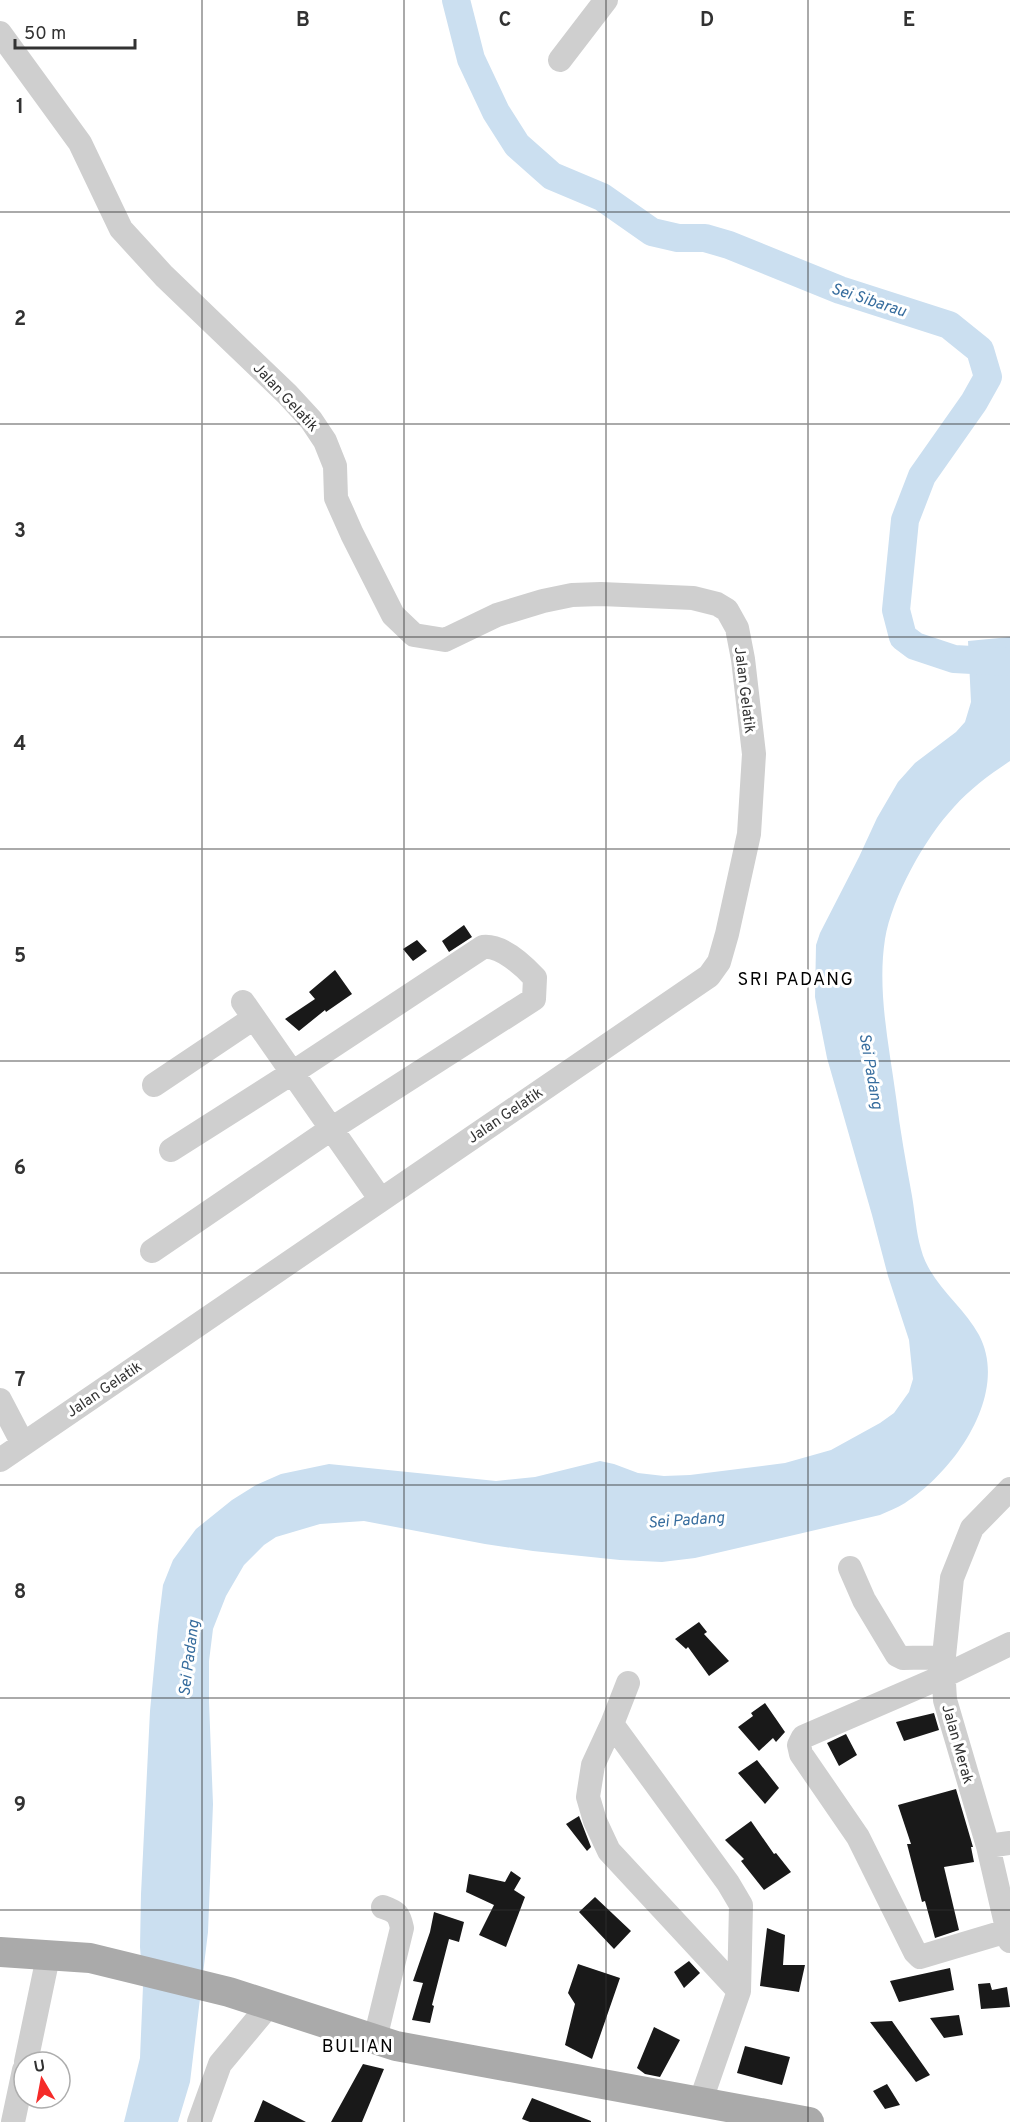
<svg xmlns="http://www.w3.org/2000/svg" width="1010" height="2122" viewBox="0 0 1010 2122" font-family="Overpass,sans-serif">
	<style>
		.water { fill: #cbdff0 }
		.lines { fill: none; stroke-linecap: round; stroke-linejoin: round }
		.river { stroke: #cbdff0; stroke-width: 28 }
		.building { fill: #191919 }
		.minor { stroke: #cfcfcf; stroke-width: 24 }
		.major { stroke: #aaa; stroke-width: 30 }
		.grid { fill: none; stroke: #323232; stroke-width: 1.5; stroke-opacity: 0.55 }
		.labels { text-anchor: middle; stroke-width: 6; stroke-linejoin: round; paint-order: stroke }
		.street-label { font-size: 15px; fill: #323232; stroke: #fff }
		.water-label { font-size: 16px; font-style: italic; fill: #376d9e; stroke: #fff }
		.quarter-label { font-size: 18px; letter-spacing: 1.5px; fill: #000; stroke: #fff }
		.grid-label { font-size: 20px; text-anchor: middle; font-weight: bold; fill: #323232; stroke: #fff; stroke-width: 6; stroke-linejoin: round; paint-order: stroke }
	</style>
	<rect width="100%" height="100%" fill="#fff"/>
	<path class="water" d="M1010 637V761C989 775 970 789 954 807 925 838 892 897 885 939 877 991 889 1045 896 1097 900 1130 906 1163 912 1196 915 1213 916 1232 921 1249 930 1284 963 1305 979 1335 1010 1394 954 1472 905 1503 897 1508 888 1511 880 1515L695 1558 662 1562 620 1560 533 1551 485 1544 364 1521 320 1524 276 1537 264 1545 244 1565 226 1596 213 1629 209 1661V1702L213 1804 208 1932 190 2082 178 2122H124L140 2058 143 1986 140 1947 141 1894 150 1711 158 1626 163 1585 173 1560 196 1529 232 1500 256 1485 281 1474 329 1464 496 1481 535 1477 600 1461 614 1464 638 1473 664 1476 690 1475 785 1463 831 1450 880 1423 894 1413 909 1392 913 1379 909 1340 888 1276 872 1215 827 1058 815 997 816 945 820 933 859 857 877 818 898 782 915 763 956 732 965 722 971 702 968 641Z"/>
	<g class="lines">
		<path class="river" d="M456 0 471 59 496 112 517 145 552 176 602 197 652 232 678 238H705L729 245 840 290 949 325 980 350 988 377 974 402 922 476 905 520 896 610 903 637 915 646 954 659 1010 662"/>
	</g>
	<path class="building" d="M464 925 472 937 449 952 442 941Z
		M417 940 427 951 413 961 403 949Z
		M335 970 352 994 326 1012 325 1010 299 1031 285 1019 315 999 309 992Z
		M699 1622 707 1632 704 1634 729 1661 709 1676 688 1647 686 1649 675 1639Z
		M765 1703 785 1732 776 1742 773 1738 759 1751 738 1727 753 1716 751 1713Z
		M934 1713 939 1730 904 1741 896 1722Z
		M846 1734 857 1755 839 1766 827 1743Z
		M757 1760 779 1788 765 1804 738 1773Z
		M956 1789 973 1847H971L974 1862 944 1867 959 1930 935 1938 925 1901 922 1902 907 1844H911L898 1805Z
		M579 1816 591 1847 587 1851 566 1824Z
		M751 1821 774 1854 776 1853 791 1872 764 1890 741 1861 744 1859 725 1840Z
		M511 1871 521 1878 514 1890 525 1897 506 1947 479 1935 494 1905 466 1892 469 1874 505 1882Z
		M595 1897 631 1931 614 1949 579 1912Z
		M434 1912 464 1922 459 1942 449 1939 432 2005 434 2006 430 2023 412 2020 423 1983 413 1981 430 1932Z
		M767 1928 785 1935 783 1965H805L799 1992 760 1986Z
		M689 1961 700 1973 684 1988 674 1972Z
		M578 1964 620 1978 592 2059 565 2045 575 2004 568 1993Z
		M950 1968 954 1990 899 2002 890 1981Z
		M990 1983 992 1990 1007 1987 1010 2007 981 2009 978 1984Z
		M959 2015 963 2035 944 2038 930 2018Z
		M892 2021 930 2075 916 2082 870 2022Z
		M654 2027 680 2040 660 2077 645 2074 637 2068Z
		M745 2046 790 2057 782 2085 737 2073Z
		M363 2064 384 2069 362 2122H331Z
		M887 2084 900 2105 885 2109 873 2091Z
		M532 2098 591 2121V2122H530L522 2119Z
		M263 2100 306 2122H254Z"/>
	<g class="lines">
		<path class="minor" d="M0 33 80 143 121 229 164 276 287 394 311 420 325 441 335 466 336 498 352 534 393 615 414 635 445 640 497 615 543 601 572 595 601 594 693 598 717 604 727 610 737 628 743 659 754 754 749 834 727 934 719 962 709 976 0 1460
			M560 60 606 0
			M243 1002 381 1200
			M154 1085 254 1018
			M152 1251 331 1129 534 999 535 978C523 965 501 945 483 947L292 1073 171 1150
			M0 1400 23 1444
			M1010 1489 972 1528 952 1578 943 1666 945 1700 988 1846 1010 1941
			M850 1568 864 1600 897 1655 903 1658 944 1657
			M628 1683 612 1724 593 1765 588 1797 595 1821 609 1851 739 1991
			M612 1724 728 1883 741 1905 739 1991 700 2103
			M988 1846 1010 1843
			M1007 1931 920 1957 915 1952 858 1837 801 1754 799 1745 803 1737 944 1676 1010 1644
			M375 2039 402 1928C399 1914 397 1912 383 1907
			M26 2062 48 1957
			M13 2122 24 2070
			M199 2122 220 2064 270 2004"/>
		<path class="major" d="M0 1952 90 1958 229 1992 396 2046 809 2122"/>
	</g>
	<path class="grid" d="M202 0V2122M404 0V2122M606 0V2122M808 0V2122M0 212H1010M0 424H1010M0 637H1010M0 849H1010M0 1061H1010M0 1273H1010M0 1485H1010M0 1698H1010M0 1910H1010"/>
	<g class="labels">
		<g class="street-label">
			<text transform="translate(286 397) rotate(47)" y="5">Jalan Gelatik</text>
			<text transform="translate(745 690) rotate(83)" y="5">Jalan Gelatik</text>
			<text transform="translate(505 1115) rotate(-34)" y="5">Jalan Gelatik</text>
			<text transform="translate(104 1389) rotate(-34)" y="5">Jalan Gelatik</text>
			<text transform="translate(958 1744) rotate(74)" y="5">Jalan Merak</text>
		</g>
		<g class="water-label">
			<text transform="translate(869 299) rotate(18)" y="6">Sei Sibarau</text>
			<text transform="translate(872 1071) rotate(80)" y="6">Sei Padang</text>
			<text transform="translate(686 1519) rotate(-4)" y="6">Sei Padang</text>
			<text transform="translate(188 1658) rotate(-83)" y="6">Sei Padang</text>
		</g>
		<g class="quarter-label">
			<text x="796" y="985">SRI PADANG</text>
			<text x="358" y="2052">BULIAN</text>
		</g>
	</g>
	<g class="grid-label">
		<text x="303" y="26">B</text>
		<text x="505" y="26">C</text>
		<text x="707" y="26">D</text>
		<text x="909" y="26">E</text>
		<text x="20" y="113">1</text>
		<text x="20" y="325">2</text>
		<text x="20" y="537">3</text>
		<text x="20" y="750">4</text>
		<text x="20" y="962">5</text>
		<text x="20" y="1174">6</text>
		<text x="20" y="1386">7</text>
		<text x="20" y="1598">8</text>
		<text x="20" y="1811">9</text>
	</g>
	<g transform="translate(42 2080) rotate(350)"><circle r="28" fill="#ffffff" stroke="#adadad" stroke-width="1.5"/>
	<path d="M0-4.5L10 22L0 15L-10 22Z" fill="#f52b29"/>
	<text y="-9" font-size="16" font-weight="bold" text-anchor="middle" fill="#323232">U</text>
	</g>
	<path d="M15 39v9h120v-9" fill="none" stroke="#323232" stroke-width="3"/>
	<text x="24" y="39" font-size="18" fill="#323232" stroke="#ffffff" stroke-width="4.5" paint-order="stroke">50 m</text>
</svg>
